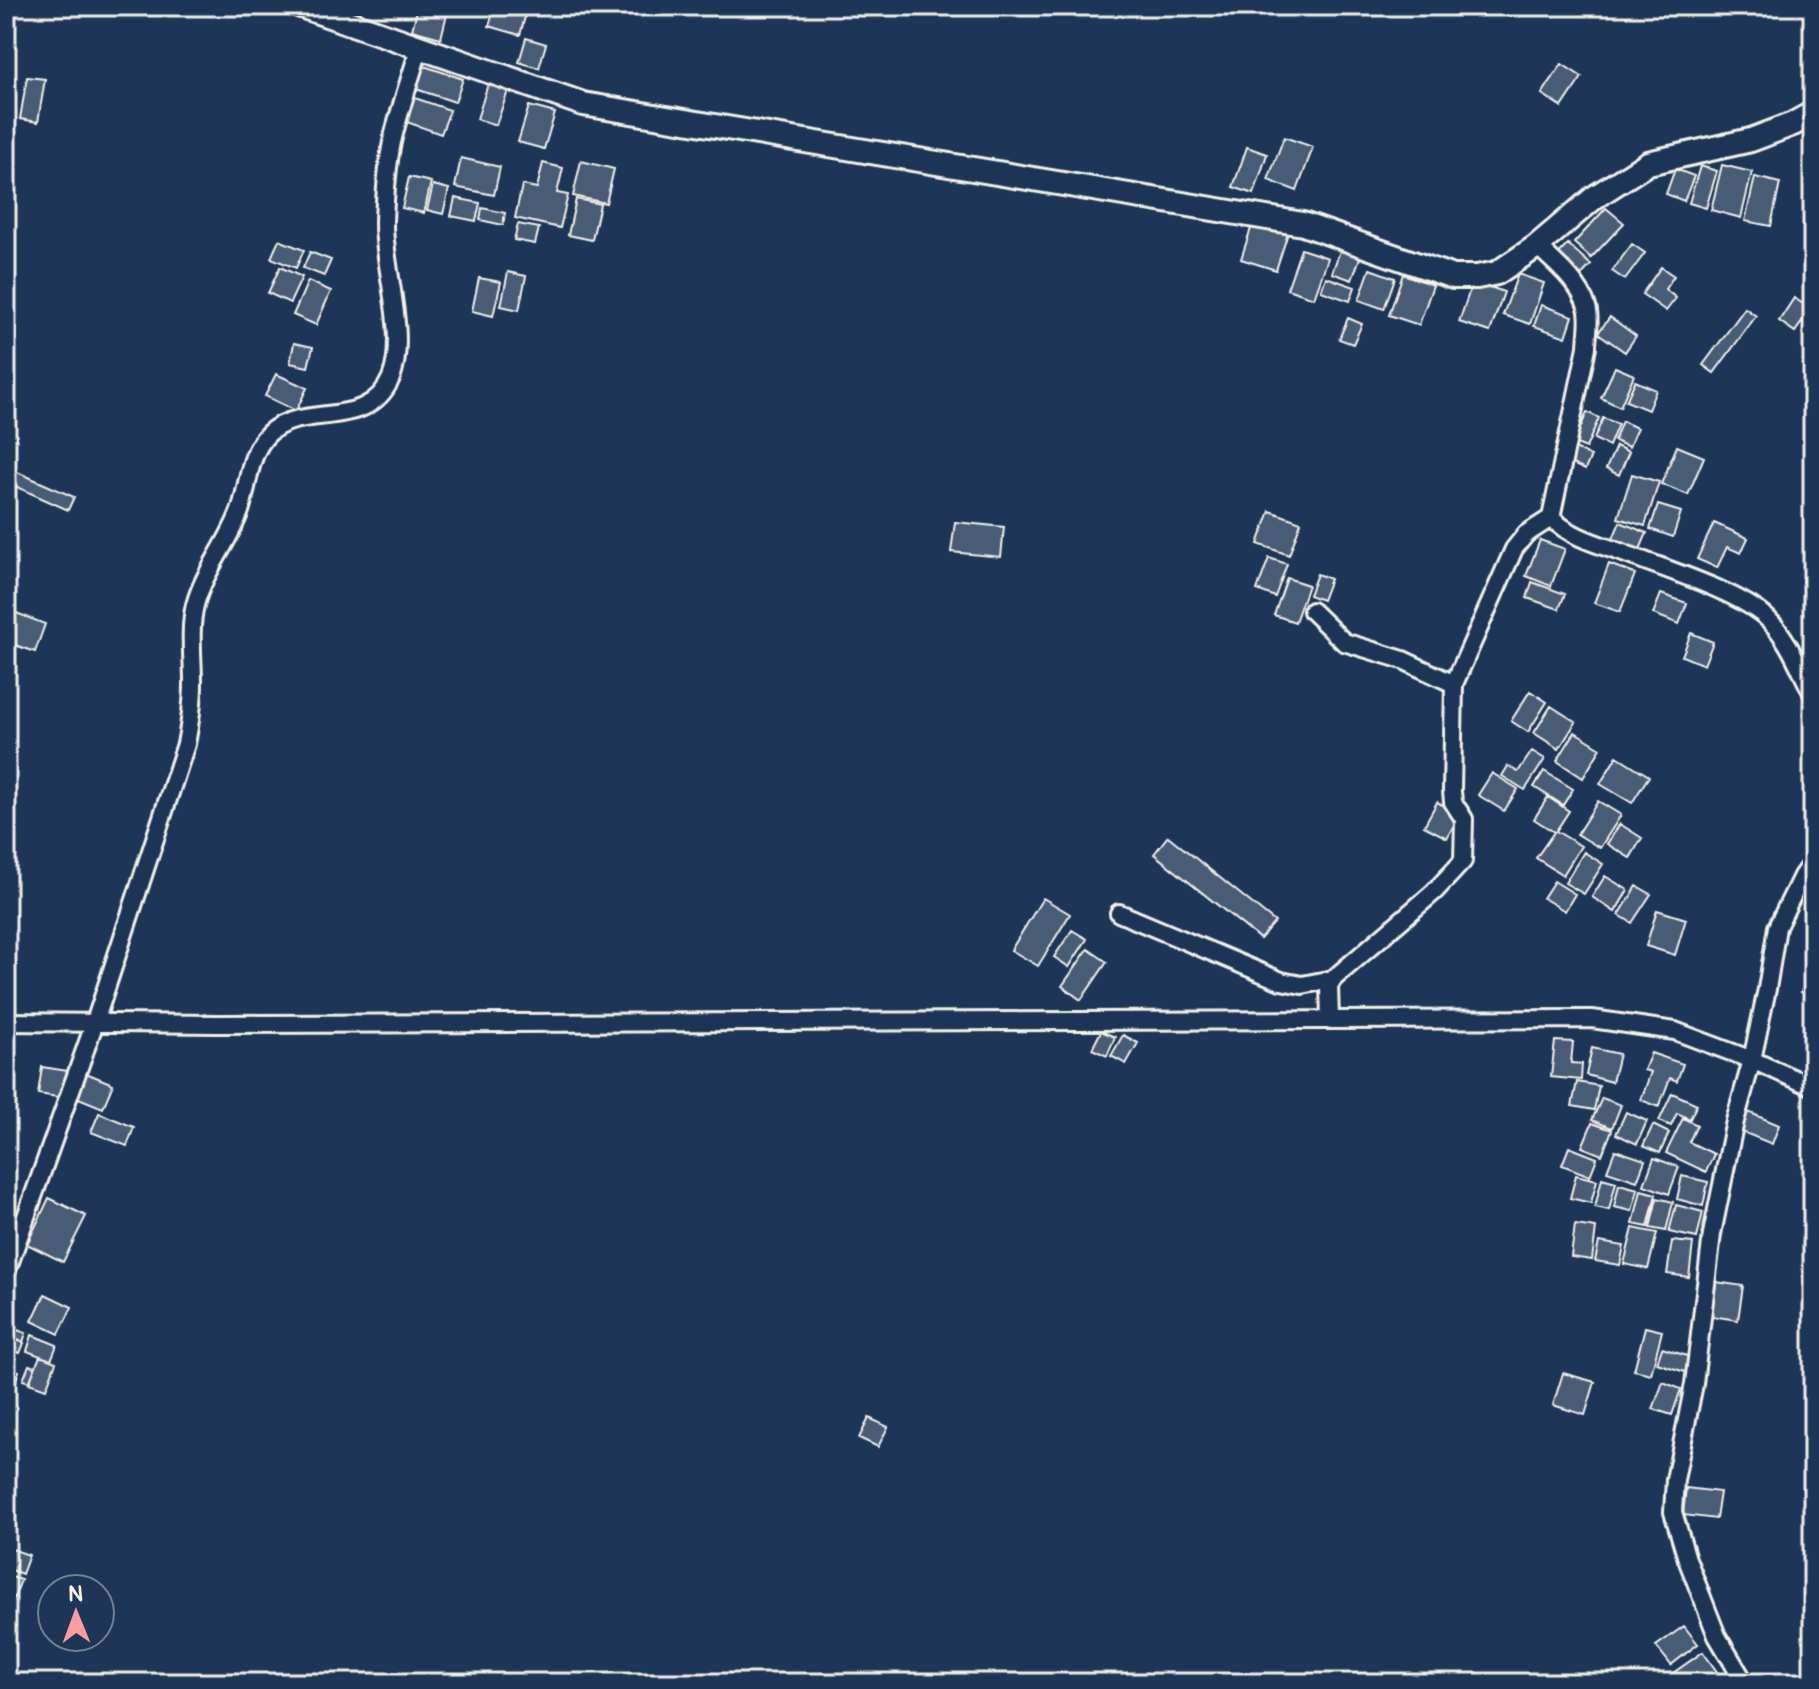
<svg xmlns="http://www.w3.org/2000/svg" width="1819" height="1689" viewBox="0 0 1819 1689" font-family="Pangolin,sans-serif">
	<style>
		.building { fill: #485b74; stroke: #f4f1e8; stroke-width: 2 }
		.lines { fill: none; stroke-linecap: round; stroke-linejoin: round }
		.street-casing { stroke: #f4f1e8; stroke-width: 22 }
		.secondary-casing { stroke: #f4f1e8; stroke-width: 28 }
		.street { stroke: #1d3557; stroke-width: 16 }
		.secondary { stroke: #1d3557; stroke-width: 22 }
	</style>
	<rect width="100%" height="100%" fill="#1d3557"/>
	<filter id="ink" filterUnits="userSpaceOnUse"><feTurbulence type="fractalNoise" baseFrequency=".0125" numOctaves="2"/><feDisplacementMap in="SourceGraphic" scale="16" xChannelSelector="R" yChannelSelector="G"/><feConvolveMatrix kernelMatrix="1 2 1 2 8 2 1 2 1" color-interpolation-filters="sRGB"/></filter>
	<g filter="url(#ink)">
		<path class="building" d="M418 6 447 14 441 38 412 30Z
			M495 6H528L520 35 489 26Z
			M526 38 546 44 539 68 519 62Z
			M1562 64 1582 77 1562 107 1542 94Z
			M424 66 463 79 455 102 416 89Z
			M27 77 45 79 38 122 20 119Z
			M488 84 508 91 496 125 477 119Z
			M409 96 450 110 441 134 401 120Z
			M529 106 555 113 544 149 518 142Z
			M1284 137 1313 147 1297 191 1268 180Z
			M1247 147 1267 154 1254 194 1233 187Z
			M461 158 500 167 494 195 455 187Z
			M581 161 614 169 606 203 573 196Z
			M543 163 563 168 557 193 568 195 560 228 515 218 522 185 537 188Z
			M1722 165 1752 172 1741 218 1711 210Z
			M1700 166 1717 171 1706 208 1689 203Z
			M1675 169 1694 176 1684 201 1666 194Z
			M409 177 431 182 424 213 402 208Z
			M1755 177 1780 183 1771 226 1745 221Z
			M433 185 449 189 443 214 427 210Z
			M455 198 480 203 476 221 451 216Z
			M576 199 600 204 592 240 568 235Z
			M482 208 505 213 503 225 480 220Z
			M1606 208 1624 223 1591 258 1574 243Z
			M1253 222 1288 233 1276 270 1241 259Z
			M518 224 539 228 535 244 514 240Z
			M279 240 304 250 296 268 271 258Z
			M1568 244 1591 265 1577 280 1554 259Z
			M1632 244 1645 253 1625 280 1612 271Z
			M1341 248 1361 255 1352 280 1332 273Z
			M1301 249 1328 258 1314 298 1287 289Z
			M310 252 331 260 324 276 303 268Z
			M280 267 302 277 290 303 268 293Z
			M1661 267 1674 276 1665 289 1676 298 1666 311 1642 294Z
			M1370 269 1395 278 1384 309 1359 300Z
			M508 272 526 276 519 310 501 306Z
			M1403 274 1433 285 1419 325 1389 315Z
			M1518 274 1544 283 1530 324 1503 315Z
			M1326 277 1355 287 1350 301 1321 291Z
			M479 278 501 282 493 316 472 311Z
			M308 281 331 291 316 325 293 315Z
			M1473 281 1504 292 1490 332 1459 322Z
			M1794 298 1811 309 1795 332 1779 321Z
			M1541 305 1573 316 1566 337 1534 326Z
			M1745 308 1756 316 1714 373 1703 365Z
			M1610 317 1636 336 1625 352 1598 333Z
			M1348 318 1362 324 1353 344 1339 339Z
			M294 343 313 347 308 367 290 363Z
			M1615 367 1634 375 1620 407 1601 398Z
			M276 374 307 388 296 411 265 396Z
			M1635 381 1656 390 1648 410 1626 401Z
			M1587 412 1599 418 1586 448 1574 443Z
			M1603 418 1618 424 1609 446 1594 439Z
			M1622 421 1637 428 1629 447 1614 441Z
			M1616 446 1629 452 1619 475 1606 469Z
			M1677 446 1704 457 1688 495 1661 484Z
			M1575 449 1591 456 1585 470 1570 463Z
			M6 467 74 497 68 510 6 482Z
			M1632 474 1659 482 1645 526 1618 518Z
			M1658 505 1681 512 1673 537 1650 529Z
			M1270 511 1301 522 1289 555 1258 544Z
			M955 522 1004 527 1001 557 951 552Z
			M1620 522 1647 533 1639 552 1612 541Z
			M1714 523 1748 538 1741 553 1727 547 1717 568 1697 559Z
			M1540 540 1565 549 1551 586 1526 576Z
			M1269 558 1287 564 1275 597 1257 590Z
			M1609 564 1635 574 1620 612 1594 603Z
			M1317 574 1330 579 1322 600 1309 595Z
			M1287 578 1308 585 1295 622 1274 615Z
			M1532 582 1565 594 1559 609 1527 598Z
			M1661 594 1687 603 1679 624 1653 614Z
			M6 609 45 624 35 652 6 642Z
			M1691 633 1713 642 1704 665 1682 656Z
			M1530 691 1547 702 1528 732 1511 721Z
			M1551 706 1576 722 1559 749 1534 733Z
			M1575 732 1601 748 1583 778 1557 761Z
			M1532 751 1545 759 1525 790 1502 776 1508 766 1518 772Z
			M1617 756 1649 776 1632 803 1600 784Z
			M1544 771 1573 789 1563 805 1534 787Z
			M1492 773 1518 789 1504 811 1478 795Z
			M1548 797 1569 811 1556 831 1581 846 1563 875 1536 858 1554 832 1534 819Z
			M1598 801 1621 815 1600 848 1577 834Z
			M1437 802 1460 814 1447 838 1424 826Z
			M1620 824 1642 838 1630 858 1607 844Z
			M1168 836 1275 922 1260 939 1154 854Z
			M1584 852 1603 864 1584 894 1565 883Z
			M1605 876 1628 890 1615 912 1592 897Z
			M1554 881 1575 894 1565 911 1543 898Z
			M1637 886 1651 894 1632 923 1619 915Z
			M1043 898 1070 914 1038 966 1011 950Z
			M1657 910 1686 919 1675 955 1646 946Z
			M1072 930 1087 939 1069 967 1054 957Z
			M1088 949 1107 962 1081 1000 1062 986Z
			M1813 967V997L1801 992Z
			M1101 1031 1115 1037 1107 1056 1092 1049Z
			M1123 1035 1138 1043 1126 1064 1111 1056Z
			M1555 1041 1573 1042 1571 1063 1582 1064 1581 1080 1551 1077Z
			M1592 1048 1619 1054 1612 1082 1586 1075Z
			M1651 1053 1683 1064 1677 1081 1670 1078 1659 1107 1641 1100 1651 1072 1644 1070Z
			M42 1067 68 1071 64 1098 38 1094Z
			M86 1073 113 1084 103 1108 76 1097Z
			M1577 1082 1599 1086 1594 1110 1572 1106Z
			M1672 1093 1697 1104 1690 1119 1677 1113 1671 1126 1659 1121Z
			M1602 1098 1621 1105 1612 1128 1592 1120Z
			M1626 1112 1647 1121 1637 1144 1616 1134Z
			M1748 1112 1779 1125 1772 1144 1740 1131Z
			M99 1113 134 1127 127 1146 91 1132Z
			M1683 1118 1697 1125 1689 1142 1714 1154 1706 1172 1666 1153Z
			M1592 1123 1612 1130 1602 1155 1582 1147Z
			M1653 1125 1669 1133 1660 1153 1643 1146Z
			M1569 1147 1597 1158 1590 1176 1562 1165Z
			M1615 1150 1645 1160 1637 1181 1607 1171Z
			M1654 1158 1679 1167 1669 1194 1644 1185Z
			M1576 1175 1597 1180 1591 1203 1570 1198Z
			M1682 1176 1708 1182 1703 1206 1677 1199Z
			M1602 1178 1616 1182 1609 1210 1595 1207Z
			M1619 1184 1638 1189 1632 1211 1614 1207Z
			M1641 1190 1656 1194 1648 1227 1633 1224Z
			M49 1198 86 1216 63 1262 27 1244Z
			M1657 1198 1673 1202 1666 1231 1650 1228Z
			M1676 1205 1703 1212 1697 1238 1669 1232Z
			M1575 1225 1596 1228 1592 1260 1571 1257Z
			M1633 1228 1657 1233 1648 1269 1624 1264Z
			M1672 1241 1693 1243 1689 1277 1667 1274Z
			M1599 1242 1624 1246 1620 1265 1595 1261Z
			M1716 1282 1743 1286 1738 1320 1711 1316Z
			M45 1294 72 1307 59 1334 32 1321Z
			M6 1326 26 1333 23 1342 6 1336Z
			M1645 1327 1662 1331 1651 1374 1634 1370Z
			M32 1335 57 1345 51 1360 27 1351Z
			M12 1338 24 1343 20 1353 8 1349Z
			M1662 1348 1693 1358 1688 1373 1657 1363Z
			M40 1356 56 1362 46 1389 29 1383Z
			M29 1365 35 1367 30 1382 23 1380Z
			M6 1366 19 1371 10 1396 6 1395Z
			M1563 1373 1595 1382 1585 1415 1553 1405Z
			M1663 1382 1681 1389 1672 1415 1653 1409Z
			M869 1418 888 1427 878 1447 859 1438Z
			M1686 1488 1720 1492 1716 1519 1683 1515Z
			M6 1547 29 1555 22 1574 6 1568Z
			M6 1575 21 1580 12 1603 6 1601Z
			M1684 1626 1698 1644 1671 1665 1656 1646Z
			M1703 1652 1720 1676 1710 1683H1681L1673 1673Z"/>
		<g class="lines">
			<g class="street-casing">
				<path id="street" d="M1537 246C1555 263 1580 283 1587 307 1591 319 1587 335 1587 347L1551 518C1571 537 1598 544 1623 553 1662 568 1741 592 1769 620 1789 639 1800 670 1813 694
					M1312 611 1344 642 1403 660 1454 684
					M1801 670 1813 651
					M1119 913 1281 981 1302 985 1333 979
					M1330 1019 1329 986 1333 979 1434 892 1463 861 1464 819 1453 802 1452 791 1454 684 1514 549 1526 534 1551 518
					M6 1022 218 1024 1592 1019 1675 1031 1752 1060 1813 1087
					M6 1273 95 1022 186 744C190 723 193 704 193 683 193 658 189 629 195 605 204 571 228 544 240 511 249 485 248 453 269 433 303 402 368 432 391 378 408 336 383 266 384 221 385 196 387 167 392 142 399 111 410 80 419 49
					M1745 1683 1717 1636 1687 1559 1673 1512 1675 1480 1694 1384 1712 1234 1735 1121 1752 1060 1767 989 1777 927 1802 876 1813 861"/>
			</g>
			<g class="secondary-casing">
				<path id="secondary" d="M301 6 583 104 1303 224 1453 277H1477L1497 273 1537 246 1595 197 1648 163 1751 140 1793 124 1813 113"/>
			</g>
			<use href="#street" class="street"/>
			<use href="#secondary" class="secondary"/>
		</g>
	</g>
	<rect width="1819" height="1689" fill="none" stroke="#1d3557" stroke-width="32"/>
	<rect x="16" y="16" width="1787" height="1657" fill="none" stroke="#f4f1e8" stroke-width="3" filter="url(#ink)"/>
	<g transform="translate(76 1613) rotate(359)"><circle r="38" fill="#1d3557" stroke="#738091" stroke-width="2"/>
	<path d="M0-6L14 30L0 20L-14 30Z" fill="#ff9aa2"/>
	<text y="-12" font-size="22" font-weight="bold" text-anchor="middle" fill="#f4f1e8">N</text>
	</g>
</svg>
